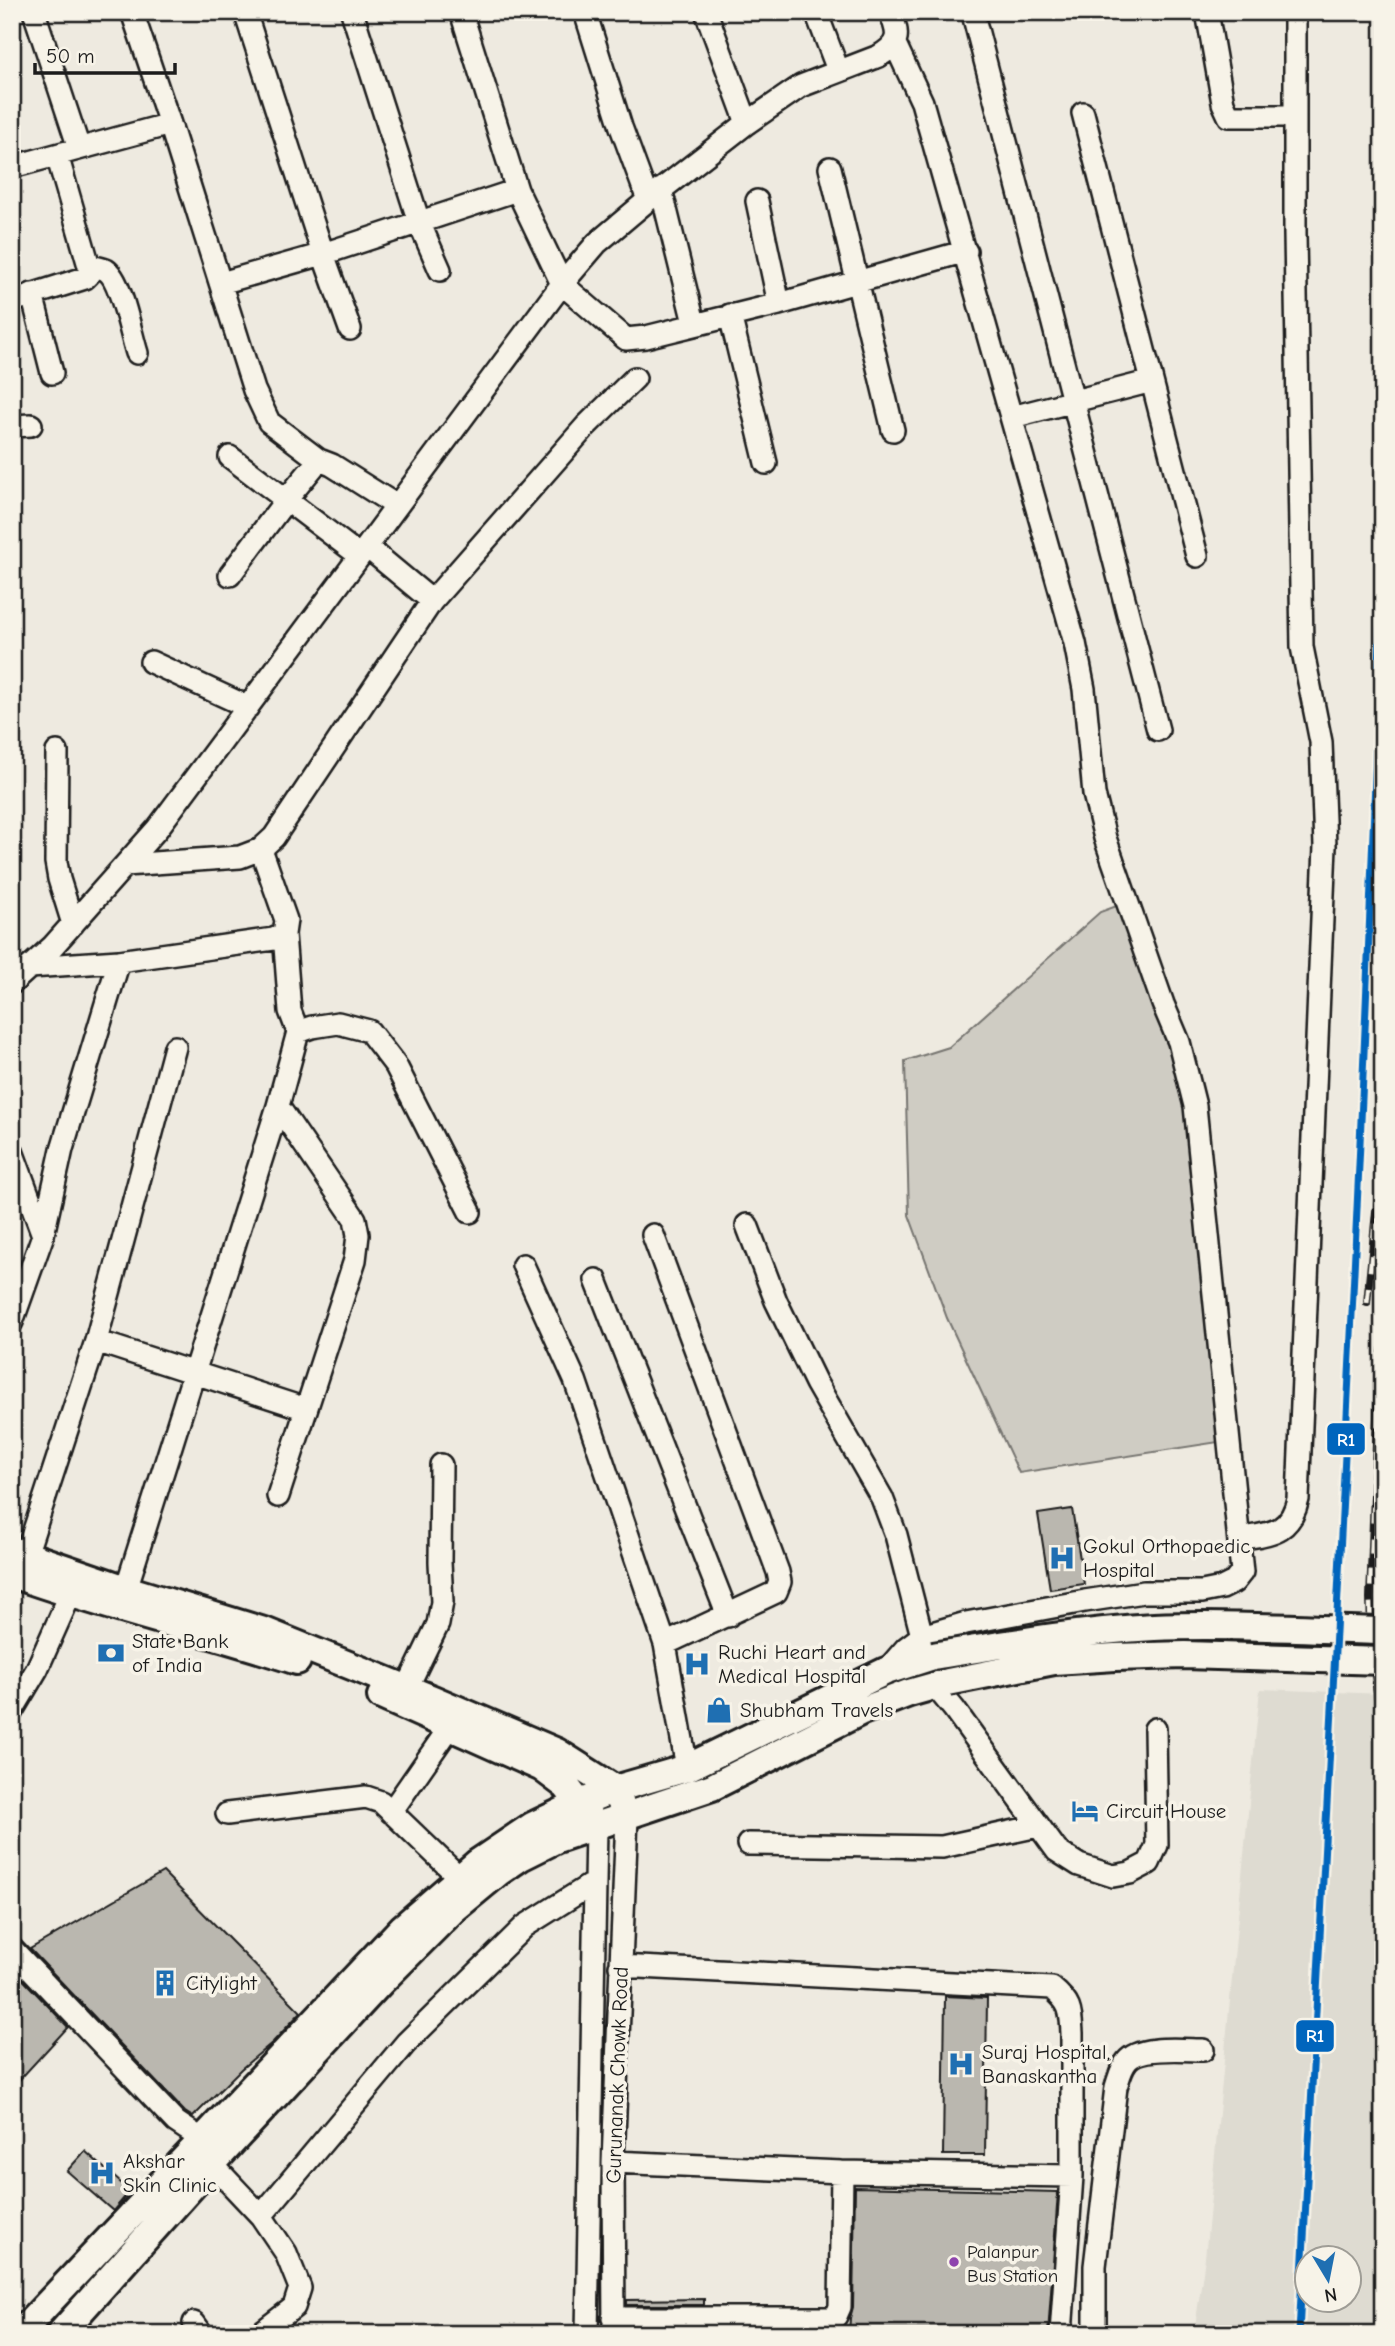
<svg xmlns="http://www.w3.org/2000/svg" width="1395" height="2346" viewBox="0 0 1395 2346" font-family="'Comic Neue',sans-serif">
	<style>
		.built { fill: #dedbd1; fill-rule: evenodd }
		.green { fill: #cfccc3; stroke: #767470; stroke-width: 2 }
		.building { fill: #bab7af; stroke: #1c1c1c; stroke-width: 2 }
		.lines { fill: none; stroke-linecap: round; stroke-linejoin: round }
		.minor-casing { stroke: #1c1c1c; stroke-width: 26 }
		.major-casing { stroke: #1c1c1c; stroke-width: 32 }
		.minor { stroke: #f7f3e8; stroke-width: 21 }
		.major { stroke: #f7f3e8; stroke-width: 26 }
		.rail-casing { stroke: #1c1c1c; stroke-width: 8 }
		.rail { stroke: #f7f3e8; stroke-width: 5; stroke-dasharray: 16; stroke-linecap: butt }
		.major-bridge-casing { stroke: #1c1c1c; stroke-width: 32; stroke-linecap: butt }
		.major-bridge { stroke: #f7f3e8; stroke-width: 26 }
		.rail-1-casing { stroke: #f7f3e8; stroke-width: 12 }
		.rail-1 { stroke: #0065bd; stroke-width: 7 }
		.bus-dot { fill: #8e44ad; stroke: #f7f3e8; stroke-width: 2.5 }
		.labels { text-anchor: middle; stroke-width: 7; stroke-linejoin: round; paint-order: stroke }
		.bus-label { font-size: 19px; fill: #1c1c1c; stroke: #f7f3e8; text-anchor: start }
		.poi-label { font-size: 21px; fill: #1c1c1c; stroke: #f7f3e8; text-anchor: start }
		.street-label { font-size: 21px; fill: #1c1c1c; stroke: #f7f3e8 }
		.line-badge { stroke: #f7f3e8; stroke-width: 2.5 }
		.badge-label { font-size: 19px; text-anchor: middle; font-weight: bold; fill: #fff }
	</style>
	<rect width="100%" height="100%" fill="#eeeae0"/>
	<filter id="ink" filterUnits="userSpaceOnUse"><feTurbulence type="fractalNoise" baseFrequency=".0143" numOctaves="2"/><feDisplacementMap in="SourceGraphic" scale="14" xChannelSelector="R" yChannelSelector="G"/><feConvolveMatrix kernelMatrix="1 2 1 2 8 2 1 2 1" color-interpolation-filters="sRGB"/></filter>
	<g filter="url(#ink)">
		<path class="built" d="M1260 1689 1383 1694V2334H1194L1205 2258ZM1308 2258H1350V2300H1308Z"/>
		<path class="green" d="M1122 904 1187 1086 1225 1441 1019 1473 947 1318 909 1215 905 1061 949 1047 1100 912Z"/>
		<path class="building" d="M1072 1509 1084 1584 1050 1589 1038 1514Z
			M163 1872 301 2012 273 2042 241 2069 193 2117 185 2112 30 1949Z
			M12 1968 68 2027 12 2088Z
			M945 1996 987 1998 985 2155H943Z
			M85 2151 130 2191 113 2211 67 2171Z
			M855 2187 1058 2192 1048 2334H849L850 2318 853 2307Z
			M704 2299V2305H627V2300Z
			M627 2331H704V2334H627Z"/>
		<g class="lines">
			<g class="minor-casing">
				<path id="minor" d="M34 12 79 148
					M132 12 170 124 254 390 269 422 319 460 332 465 397 506
					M245 12 323 254 350 329
					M352 12 419 222 440 270
					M461 12 517 190 562 284 626 339 646 337 779 304 966 251
					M585 12 621 127 648 200
					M706 12 747 123
					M816 12 838 70
					M1207 12 1223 103 1229 116H1295
					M973 14 1158 730
					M1083 113 1197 556
					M12 167 170 124
					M830 168 893 430
					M661 189 694 323
					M757 201 779 304
					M89 266C95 267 101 268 106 270 121 279 131 335 137 353
					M221 283 323 254 517 190
					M32 294 52 373
					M12 301 85 278 89 274V266L57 155
					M730 315 766 463
					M1012 417 1152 381
					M12 426 31 425
					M230 457 360 556
					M367 547 432 601
					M230 575 286 500 319 460
					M151 662 248 707
					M57 752 56 862 59 879 73 924
					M125 865 240 857 261 849 274 837 432 601 586 426 635 378
					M284 934 290 1011 298 1032
					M30 967 119 961 274 939 284 934 286 920 261 849
					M12 983 53 946 157 829 562 284 597 243 648 200 747 123 801 86 879 56C901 43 899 34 890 12
					M278 1106 355 1219 358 1235 355 1260 278 1496
					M12 1151 43 1235
					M747 1225 776 1301 816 1383 882 1498 896 1535 922 1636
					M653 1235 778 1572 780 1582 776 1592 665 1644
					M523 1265 575 1380 665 1644 687 1768
					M596 1280 728 1616
					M12 1322 43 1235 62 1149 119 961
					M96 1341 306 1409
					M1239 1539C1271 1533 1290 1534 1298 1499L1325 846 1321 742 1302 647 1295 234V12
					M26 1555 96 1341 175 1047
					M126 1589 278 1106 298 1032 312 1027 338 1023 369 1031 396 1066 470 1212
					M886 1671 906 1648 922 1636 966 1623 1085 1601 1144 1592H1202L1222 1588 1234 1582 1242 1572 1195 1106 1179 1042 1163 1004 1105 838 1094 794 1084 689 1075 643 922 102 895 44
					M935 1686 954 1709 1057 1851 1079 1865 1113 1876 1130 1873 1149 1863 1157 1845 1155 1729
					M407 1688 438 1624 442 1602 440 1562 441 1465
					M12 1711 37 1669 70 1595
					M391 1812 450 1727
					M227 1814 366 1797 381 1802 459 1877
					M748 1844 942 1847 1038 1826
					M12 1949 176 2122 203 2140
					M620 1966 1052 1988C1070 2003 1071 2010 1072 2033V2176L1061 2334
					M613 2162 842 2172 1072 2176
					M212 2164 261 2216 286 2253 300 2288 294 2307 259 2334
					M261 2216 406 2043 525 1926 595 1882
					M613 2318H829L836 2316 840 2307 842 2172
					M194 2323 202 2334
					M587 2334 596 1827
					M614 2334 613 2162 627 1817
					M1095 2334V2266L1116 2087C1119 2078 1121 2068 1127 2061 1139 2045 1184 2050 1203 2050"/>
			</g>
			<g class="major-casing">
				<path id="major" d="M12 1550 126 1589 267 1632 433 1699 557 1752 615 1789 620 1801
					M12 1574C106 1608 203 1630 297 1661
					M381 1696 542 1768 566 1786 589 1816
					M19 2334 403 1927 477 1863 532 1826 580 1803 615 1789 687 1768 886 1671 933 1656
					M60 2334 212 2164 381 1982 453 1910 499 1872 521 1857 557 1839 712 1787 862 1711 909 1693 948 1682"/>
			</g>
			<use href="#minor" class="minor"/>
			<use href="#major" class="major"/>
			<g class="rail-casing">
				<path id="rail" d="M1367 1303 1376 1212 1383 1176
					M1383 1347 1378 1393 1370 1598 1372 1654 1383 1738
					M1299 2334 1330 1749"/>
			</g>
			<use href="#rail" class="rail"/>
			<g class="major-bridge-casing">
				<path id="major-bridge" d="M933 1656C1006 1644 1080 1631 1154 1627 1230 1624 1307 1629 1383 1631
					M948 1682 1054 1661 1115 1657 1185 1655 1383 1661"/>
			</g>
			<use href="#major-bridge" class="major-bridge"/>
			<g class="rail-1-casing">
				<path id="rail-1" d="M1299 2334C1330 1737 1365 1141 1383 544"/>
			</g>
			<use href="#rail-1" class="rail-1"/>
		</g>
	</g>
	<defs>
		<g id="hospital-bare" transform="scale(2.1)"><path d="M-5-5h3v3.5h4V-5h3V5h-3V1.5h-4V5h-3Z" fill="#1f6fb2" stroke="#f7f3e8" stroke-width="2.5" paint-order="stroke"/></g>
		<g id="bank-bare" transform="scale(2.1)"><path d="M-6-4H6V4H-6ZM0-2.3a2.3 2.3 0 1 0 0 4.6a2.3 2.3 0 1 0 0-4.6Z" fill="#1f6fb2" stroke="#f7f3e8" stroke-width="2.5" paint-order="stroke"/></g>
		<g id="shop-bare" transform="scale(2.1)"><path d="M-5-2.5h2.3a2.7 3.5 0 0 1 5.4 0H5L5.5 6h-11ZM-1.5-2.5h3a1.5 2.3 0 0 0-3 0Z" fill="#1f6fb2" stroke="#f7f3e8" stroke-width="2.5" paint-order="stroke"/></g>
		<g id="hotel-bare" transform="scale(2.1)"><path d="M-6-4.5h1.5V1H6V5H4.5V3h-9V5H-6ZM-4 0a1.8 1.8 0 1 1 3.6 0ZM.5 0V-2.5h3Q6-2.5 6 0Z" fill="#1f6fb2" stroke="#f7f3e8" stroke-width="2.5" paint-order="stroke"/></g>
		<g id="building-bare" transform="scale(2.1)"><path d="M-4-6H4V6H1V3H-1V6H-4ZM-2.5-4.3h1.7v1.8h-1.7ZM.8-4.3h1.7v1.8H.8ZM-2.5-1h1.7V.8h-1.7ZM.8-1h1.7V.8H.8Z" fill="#1f6fb2" stroke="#f7f3e8" stroke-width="2.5" paint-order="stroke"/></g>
	</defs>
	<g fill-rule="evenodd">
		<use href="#hospital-bare" x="1062" y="1558"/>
		<use href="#bank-bare" x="111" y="1653"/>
		<use href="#hospital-bare" x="697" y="1664"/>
		<use href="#shop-bare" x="719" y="1710"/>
		<use href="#hotel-bare" x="1085" y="1811"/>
		<use href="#building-bare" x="165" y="1983"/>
		<use href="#hospital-bare" x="961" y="2064"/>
		<use href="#hospital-bare" x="102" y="2173"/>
	</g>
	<circle class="bus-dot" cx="954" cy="2262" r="6"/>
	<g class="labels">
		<g class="bus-label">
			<text x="967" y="2258">Palanpur<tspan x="967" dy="24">Bus Station</tspan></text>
		</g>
		<g class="poi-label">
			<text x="1083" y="1553">Gokul Orthopaedic<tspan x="1083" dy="24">Hospital</tspan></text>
			<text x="132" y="1648">State Bank<tspan x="132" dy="24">of India</tspan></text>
			<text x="718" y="1659">Ruchi Heart and<tspan x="718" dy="24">Medical Hospital</tspan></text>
			<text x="740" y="1717">Shubham Travels</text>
			<text x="1106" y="1818">Circuit House</text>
			<text x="186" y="1990">Citylight</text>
			<text x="982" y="2059">Suraj Hospital,<tspan x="982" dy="24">Banaskantha</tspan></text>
			<text x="123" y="2168">Akshar<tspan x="123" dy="24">Skin Clinic</tspan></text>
		</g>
		<g class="street-label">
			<text transform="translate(617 2075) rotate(-88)" y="7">Gurunanak Chowk Road</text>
		</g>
	</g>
	<g class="line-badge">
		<rect x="1326" y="1422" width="40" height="34" rx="7" fill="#0065bd"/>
		<rect x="1295" y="2019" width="40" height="34" rx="7" fill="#0065bd"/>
	</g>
	<g class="badge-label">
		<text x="1346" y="1446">R1</text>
		<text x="1315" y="2042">R1</text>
	</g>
	<rect width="1395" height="2346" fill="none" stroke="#f7f3e8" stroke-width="42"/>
	<rect x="21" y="21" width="1353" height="2304" fill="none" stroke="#1c1c1c" stroke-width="2.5" filter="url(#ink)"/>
	<g transform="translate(1328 2279) rotate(170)"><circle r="33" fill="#f7f3e8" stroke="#9f9d96" stroke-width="2"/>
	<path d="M0-5L12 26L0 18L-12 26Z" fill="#1f6fb2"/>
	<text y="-10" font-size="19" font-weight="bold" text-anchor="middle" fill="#1c1c1c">N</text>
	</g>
	<path d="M35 63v10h140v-10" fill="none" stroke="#1c1c1c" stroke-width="3.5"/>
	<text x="46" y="63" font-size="21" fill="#1c1c1c" stroke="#f7f3e8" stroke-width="5" paint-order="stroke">50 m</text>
</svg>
